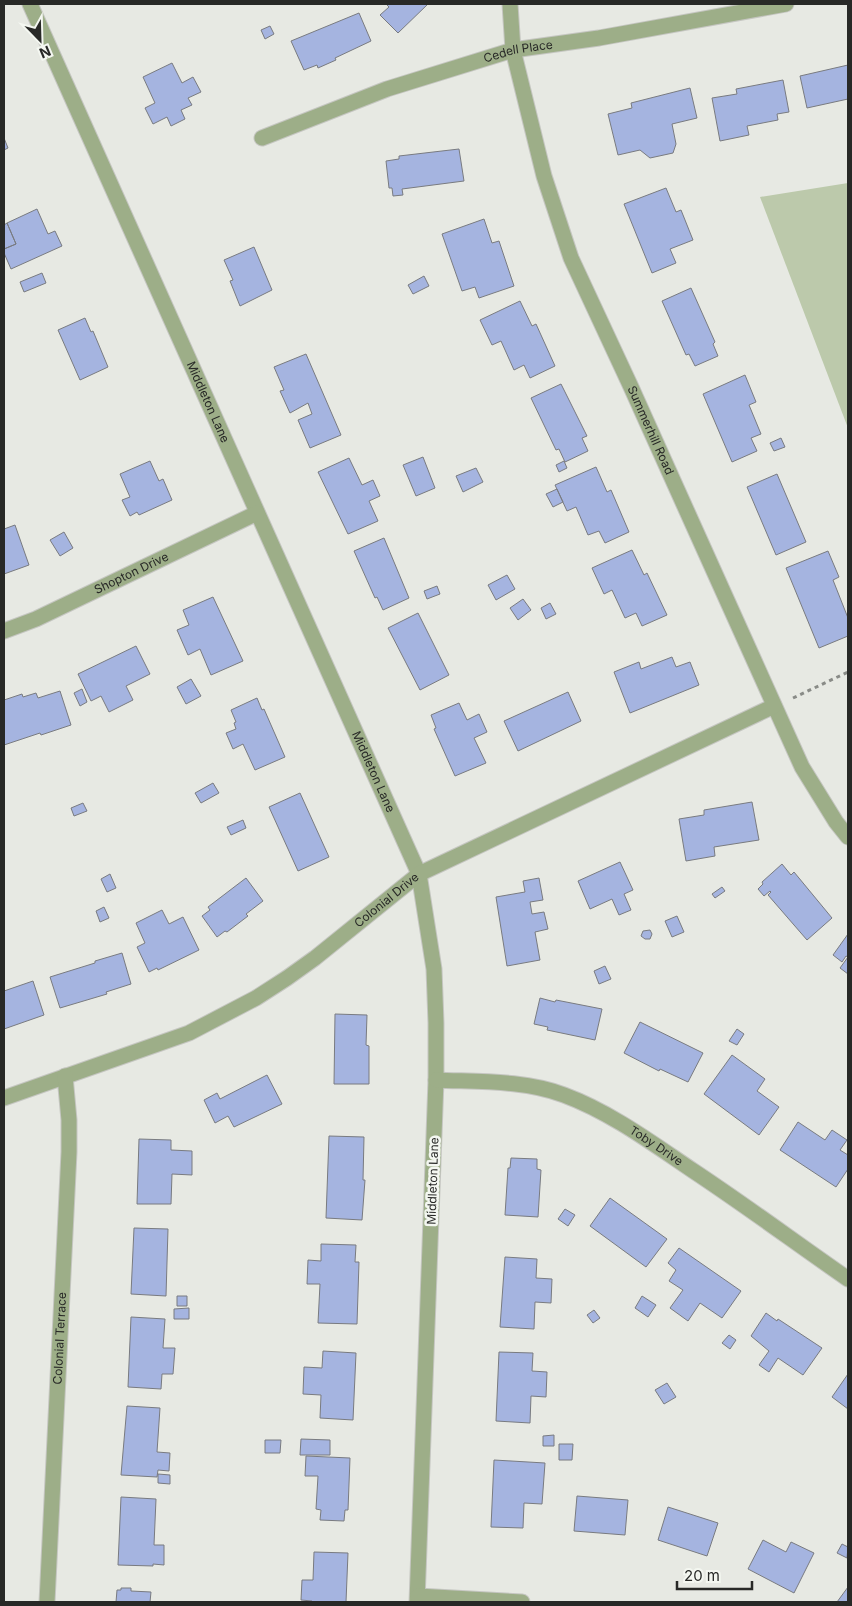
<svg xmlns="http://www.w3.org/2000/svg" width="852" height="1606" viewBox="0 0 852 1606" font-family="Inter,sans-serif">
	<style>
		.green { fill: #bcc9ab }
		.building { fill: #a5b4e0; stroke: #797b80 }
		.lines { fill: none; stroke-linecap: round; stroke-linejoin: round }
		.minor-casing { stroke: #c5c6c1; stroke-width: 17 }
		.path { stroke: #898b87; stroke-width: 3; stroke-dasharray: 4 4; stroke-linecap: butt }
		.minor { stroke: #9dae88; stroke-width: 15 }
		.labels { text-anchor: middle; stroke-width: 5; stroke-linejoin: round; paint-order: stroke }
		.street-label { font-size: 12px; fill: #282927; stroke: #f4f7f1 }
	</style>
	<rect width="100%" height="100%" fill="#e7e9e3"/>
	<path class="green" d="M848 183V428L760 197Z"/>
	<path class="building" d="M386 4H428L398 33 380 15 389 7Z
		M359 13 371 41 335 58 336 60 318 68 317 65 304 70 291 41Z
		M270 26 274 34 265 39 261 30Z
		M172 63 182 83 193 77 201 92 188 98 192 105 181 110 185 119 171 126 167 117 153 124 145 108 155 103 143 77Z
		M848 65V99L807 108 800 76Z
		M783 80 789 112 777 114 778 120 747 126 749 135 720 141 712 98 737 94 736 89Z
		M690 88 697 118 672 124 676 144 673 153 650 158 640 150 618 155 608 114 632 108 631 103Z
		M4 138 8 148 4 150Z
		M459 149 464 181 402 189 403 195 393 196 392 188H389L386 161 399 159V156Z
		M666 188 676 212 681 210 693 240 670 249 676 263 652 273 624 204Z
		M37 209 48 234 55 231 62 246 11 269 4 253V249L16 244 7 223Z
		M484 219 492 243 499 241 514 286 479 298 475 287 462 291 442 234Z
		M7 223 16 244 4 249V225Z
		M254 247 272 290 240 306 230 281 233 280 224 260Z
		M42 273 46 283 24 292 20 282Z
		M424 276 429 286 413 294 408 285Z
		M691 288 715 342 713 344 718 356 695 366 689 354 686 355 662 301Z
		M520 301 532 326 536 324 555 366 530 378 524 365 514 370 501 341 492 345 480 320Z
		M85 318 91 332 93 331 108 367 80 380 58 330Z
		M306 354 341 435 310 448 298 420 312 414 308 403 290 413 280 391 284 390 274 367Z
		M745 375 756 402 749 405 761 434 751 438 757 451 732 462 703 394Z
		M561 384 587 436 582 438 588 451 565 462 559 449 556 450 531 398Z
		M781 438 785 447 774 451 770 443Z
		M423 457 435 488 416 496 403 465Z
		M349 458 362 485 373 480 380 496 369 501 378 521 348 534 318 472Z
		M150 461 159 481 163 479 172 500 139 515 137 512 130 516 122 500 130 497 120 474Z
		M564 461 567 468 559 472 556 465Z
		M596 467 607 492 611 490 629 532 605 543 599 531 588 535 576 507 567 511 555 485Z
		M476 468 483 482 463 492 456 476Z
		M777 474 806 542 776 555 747 487Z
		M557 489 563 502 553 507 546 494Z
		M15 525 29 565 4 574V529Z
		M64 532 73 548 60 556 50 540Z
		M384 538 409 598 383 610 377 597 375 598 354 551Z
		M632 550 644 575 647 573 667 615 642 626 636 613 625 618 612 590 604 594 592 568Z
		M828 551 839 577 833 580 848 618V636L819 648 786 568Z
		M507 575 515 589 496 600 488 585Z
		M437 586 440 594 427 599 424 591Z
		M213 597 243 661 211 675 200 649 188 655 177 630 189 625 183 610Z
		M523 599 531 610 518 620 510 608Z
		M550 603 556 614 546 619 541 608Z
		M418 613 449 675 420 690 388 628Z
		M136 646 150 674 126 686 133 700 109 712 101 696 91 701 78 674Z
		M672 657 676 667 690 662 699 685 630 713 614 672 639 662 641 669Z
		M191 679 201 696 186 704 177 687Z
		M82 689 87 702 80 706 74 693Z
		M60 691 71 725 41 735 40 733 4 745V700L22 694 23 697 36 693 38 698Z
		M568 692 581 721 518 751 504 721Z
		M257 698 262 710 264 709 285 757 255 770 243 744 233 749 226 733 236 729 234 723 236 722 231 710Z
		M459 703 467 720 479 714 487 732 474 738 486 763 455 776 434 729 436 728 431 715Z
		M213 783 219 793 201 803 195 793Z
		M300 793 329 857 298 871 269 807Z
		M752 802 759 840 714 847 715 856 686 861 679 819 704 815V810Z
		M83 803 87 811 74 816 71 808Z
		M243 820 246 828 231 835 227 827Z
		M620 862 633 890 624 894 631 910 619 915 612 899 590 909 578 881Z
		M782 864 791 875 794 872 832 918 807 940 768 895 771 892 770 891 764 896 758 889 763 884 762 882Z
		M110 874 116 888 107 892 101 879Z
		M246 878 263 901 246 914 248 916 227 932 225 931 217 937 202 916 210 910 208 907Z
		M539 878 543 900 530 902 532 914 544 912 548 929 535 932 540 960 507 966 496 897 525 892 523 881Z
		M722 887 725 891 715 898 712 894Z
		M104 907 109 918 100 922 96 911Z
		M162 910 169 924 183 917 199 950 158 970 157 968 149 972 137 947 145 943 136 923Z
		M677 916 684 932 672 937 665 921Z
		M650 930 652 934 650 939H645L641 936 643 931Z
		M848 934V974L840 968 848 957 846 956 842 962 833 955Z
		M122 953 131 984 106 992 107 994 60 1008 50 977 95 963V961Z
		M605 966 611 979 599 984 594 971Z
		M33 981 44 1015 4 1029V991Z
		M540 998 555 1002 556 1000 602 1009 595 1040 547 1030 548 1027 534 1024Z
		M335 1014 367 1015 366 1045 369 1046V1084H334Z
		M640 1022 703 1053 688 1082 660 1069 659 1071 624 1053Z
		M737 1029 744 1034 737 1045 729 1041Z
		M732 1055 765 1079 757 1091 779 1107 759 1135 704 1094Z
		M267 1075 282 1104 234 1127 228 1116 215 1123 204 1100 217 1093 220 1099Z
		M798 1122 825 1140 832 1130 847 1140 840 1150 848 1155V1169L836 1187 780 1150Z
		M329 1136 364 1137 363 1180H365L362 1220 326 1218Z
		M139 1139 171 1140V1150L192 1151V1175L172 1174 171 1204H137Z
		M511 1158 537 1159V1169L541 1170 538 1217 505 1215 508 1168H510Z
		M610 1198 667 1239 646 1267 590 1226Z
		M565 1209 575 1215 568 1226 558 1219Z
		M134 1228 168 1229 166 1296 131 1294Z
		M321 1244 356 1245 355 1262H359L357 1324 318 1323 320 1284H307L308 1260 321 1261Z
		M679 1248 741 1291 722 1318 700 1303 688 1321 670 1308 683 1290 669 1281 676 1270 668 1263Z
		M505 1257 537 1259 536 1278 552 1279 551 1303 535 1302 534 1329 500 1327Z
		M177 1296H187V1306H177Z
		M642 1296 656 1305 648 1317 635 1308Z
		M189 1308V1319H174V1309Z
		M594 1310 600 1318 593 1323 587 1315Z
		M766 1313 777 1321 778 1319 822 1348 803 1375 778 1358 769 1372 759 1365 769 1351 751 1336Z
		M131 1317 165 1319 163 1348H175L173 1374H162L161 1389 128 1387Z
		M729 1335 736 1340 730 1349 722 1343Z
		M323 1351 356 1353 353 1420 320 1418 321 1395 303 1394 304 1367 322 1368Z
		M499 1352 533 1353 532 1371 547 1372 546 1397 531 1396 530 1423 496 1421Z
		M848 1374V1409L832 1397Z
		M667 1383 676 1397 664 1404 655 1390Z
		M127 1406 160 1408 157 1452 170 1453 169 1471 158 1470 157 1477 121 1475Z
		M554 1435V1446H543V1436Z
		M301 1439 330 1440V1455H300Z
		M265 1440H281L280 1453H265Z
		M559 1444H573L572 1460H559Z
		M306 1456 350 1458 348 1510H345L344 1521 320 1520 321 1510 316 1509 318 1476H305Z
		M494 1460 545 1463 542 1504 524 1503 523 1528 491 1527Z
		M158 1474 170 1475V1484L158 1483Z
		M577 1496 628 1500 625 1535 574 1531Z
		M121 1497 156 1499 154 1545H164V1565L153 1564V1566L118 1565Z
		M668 1507 718 1523 707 1556 658 1540Z
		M763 1540 786 1552 791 1542 814 1553 794 1593 748 1569Z
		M842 1544 848 1547 847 1558 837 1553Z
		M314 1552 348 1553 346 1602H312V1601L301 1600 302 1580H313Z
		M848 1587V1602H837Z
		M121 1588H131V1591L151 1592 150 1602H116L117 1590H121Z"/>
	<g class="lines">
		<g class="minor-casing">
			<g id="minor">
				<path id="s1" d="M30 4 419 874 434 969 436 1023V1080L417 1602"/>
				<path id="s2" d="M510 4 513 50 544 176 571 258 631 387 802 767 836 822 848 837"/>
				<path id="s3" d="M262 138 387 89 513 50 599 38 786 4"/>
				<path id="s4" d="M4 631 36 619 257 513"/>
				<path id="s5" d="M436 1080C478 1082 525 1080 564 1095 610 1112 652 1143 692 1170 745 1205 796 1243 848 1279"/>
				<path id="s6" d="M4 1098 189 1033 256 998 287 978 315 958 419 874 774 706"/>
				<path d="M418 1596 522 1602"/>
				<path id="s7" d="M47 1602 69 1152V1120L65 1076"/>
			</g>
		</g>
		<path class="path" d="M793 698 848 672"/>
		<use href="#minor" class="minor"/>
	</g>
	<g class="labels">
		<g class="street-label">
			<text dy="4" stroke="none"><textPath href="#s3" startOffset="271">Cedell Place</textPath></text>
			<text dy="4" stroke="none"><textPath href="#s1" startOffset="436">Middleton Lane</textPath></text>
			<text dy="4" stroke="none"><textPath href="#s2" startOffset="452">Summerhill Road</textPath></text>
			<text dy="4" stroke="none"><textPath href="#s4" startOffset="140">Shopton Drive</textPath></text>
			<text dy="4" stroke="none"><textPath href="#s1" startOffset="841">Middleton Lane</textPath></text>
			<text dy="4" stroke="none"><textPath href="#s6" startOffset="435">Colonial Drive</textPath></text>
			<text dy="4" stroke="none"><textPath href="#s5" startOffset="235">Toby Drive</textPath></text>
			<text transform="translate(433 1181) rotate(-88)" y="4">Middleton Lane</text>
			<text dy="4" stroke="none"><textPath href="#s7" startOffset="264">Colonial Terrace</textPath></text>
		</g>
	</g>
	<rect width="852" height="1606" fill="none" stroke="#282927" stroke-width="10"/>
	<g transform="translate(40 40) rotate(157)" stroke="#f4f7f1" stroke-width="4" paint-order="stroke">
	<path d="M0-4L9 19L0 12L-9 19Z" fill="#282927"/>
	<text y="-8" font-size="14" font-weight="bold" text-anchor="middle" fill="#282927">N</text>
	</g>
	<path d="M677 1581v8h75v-8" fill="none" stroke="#282927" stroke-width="2.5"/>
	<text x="684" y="1581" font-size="15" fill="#282927" stroke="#f4f7f1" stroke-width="4" paint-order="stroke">20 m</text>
</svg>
